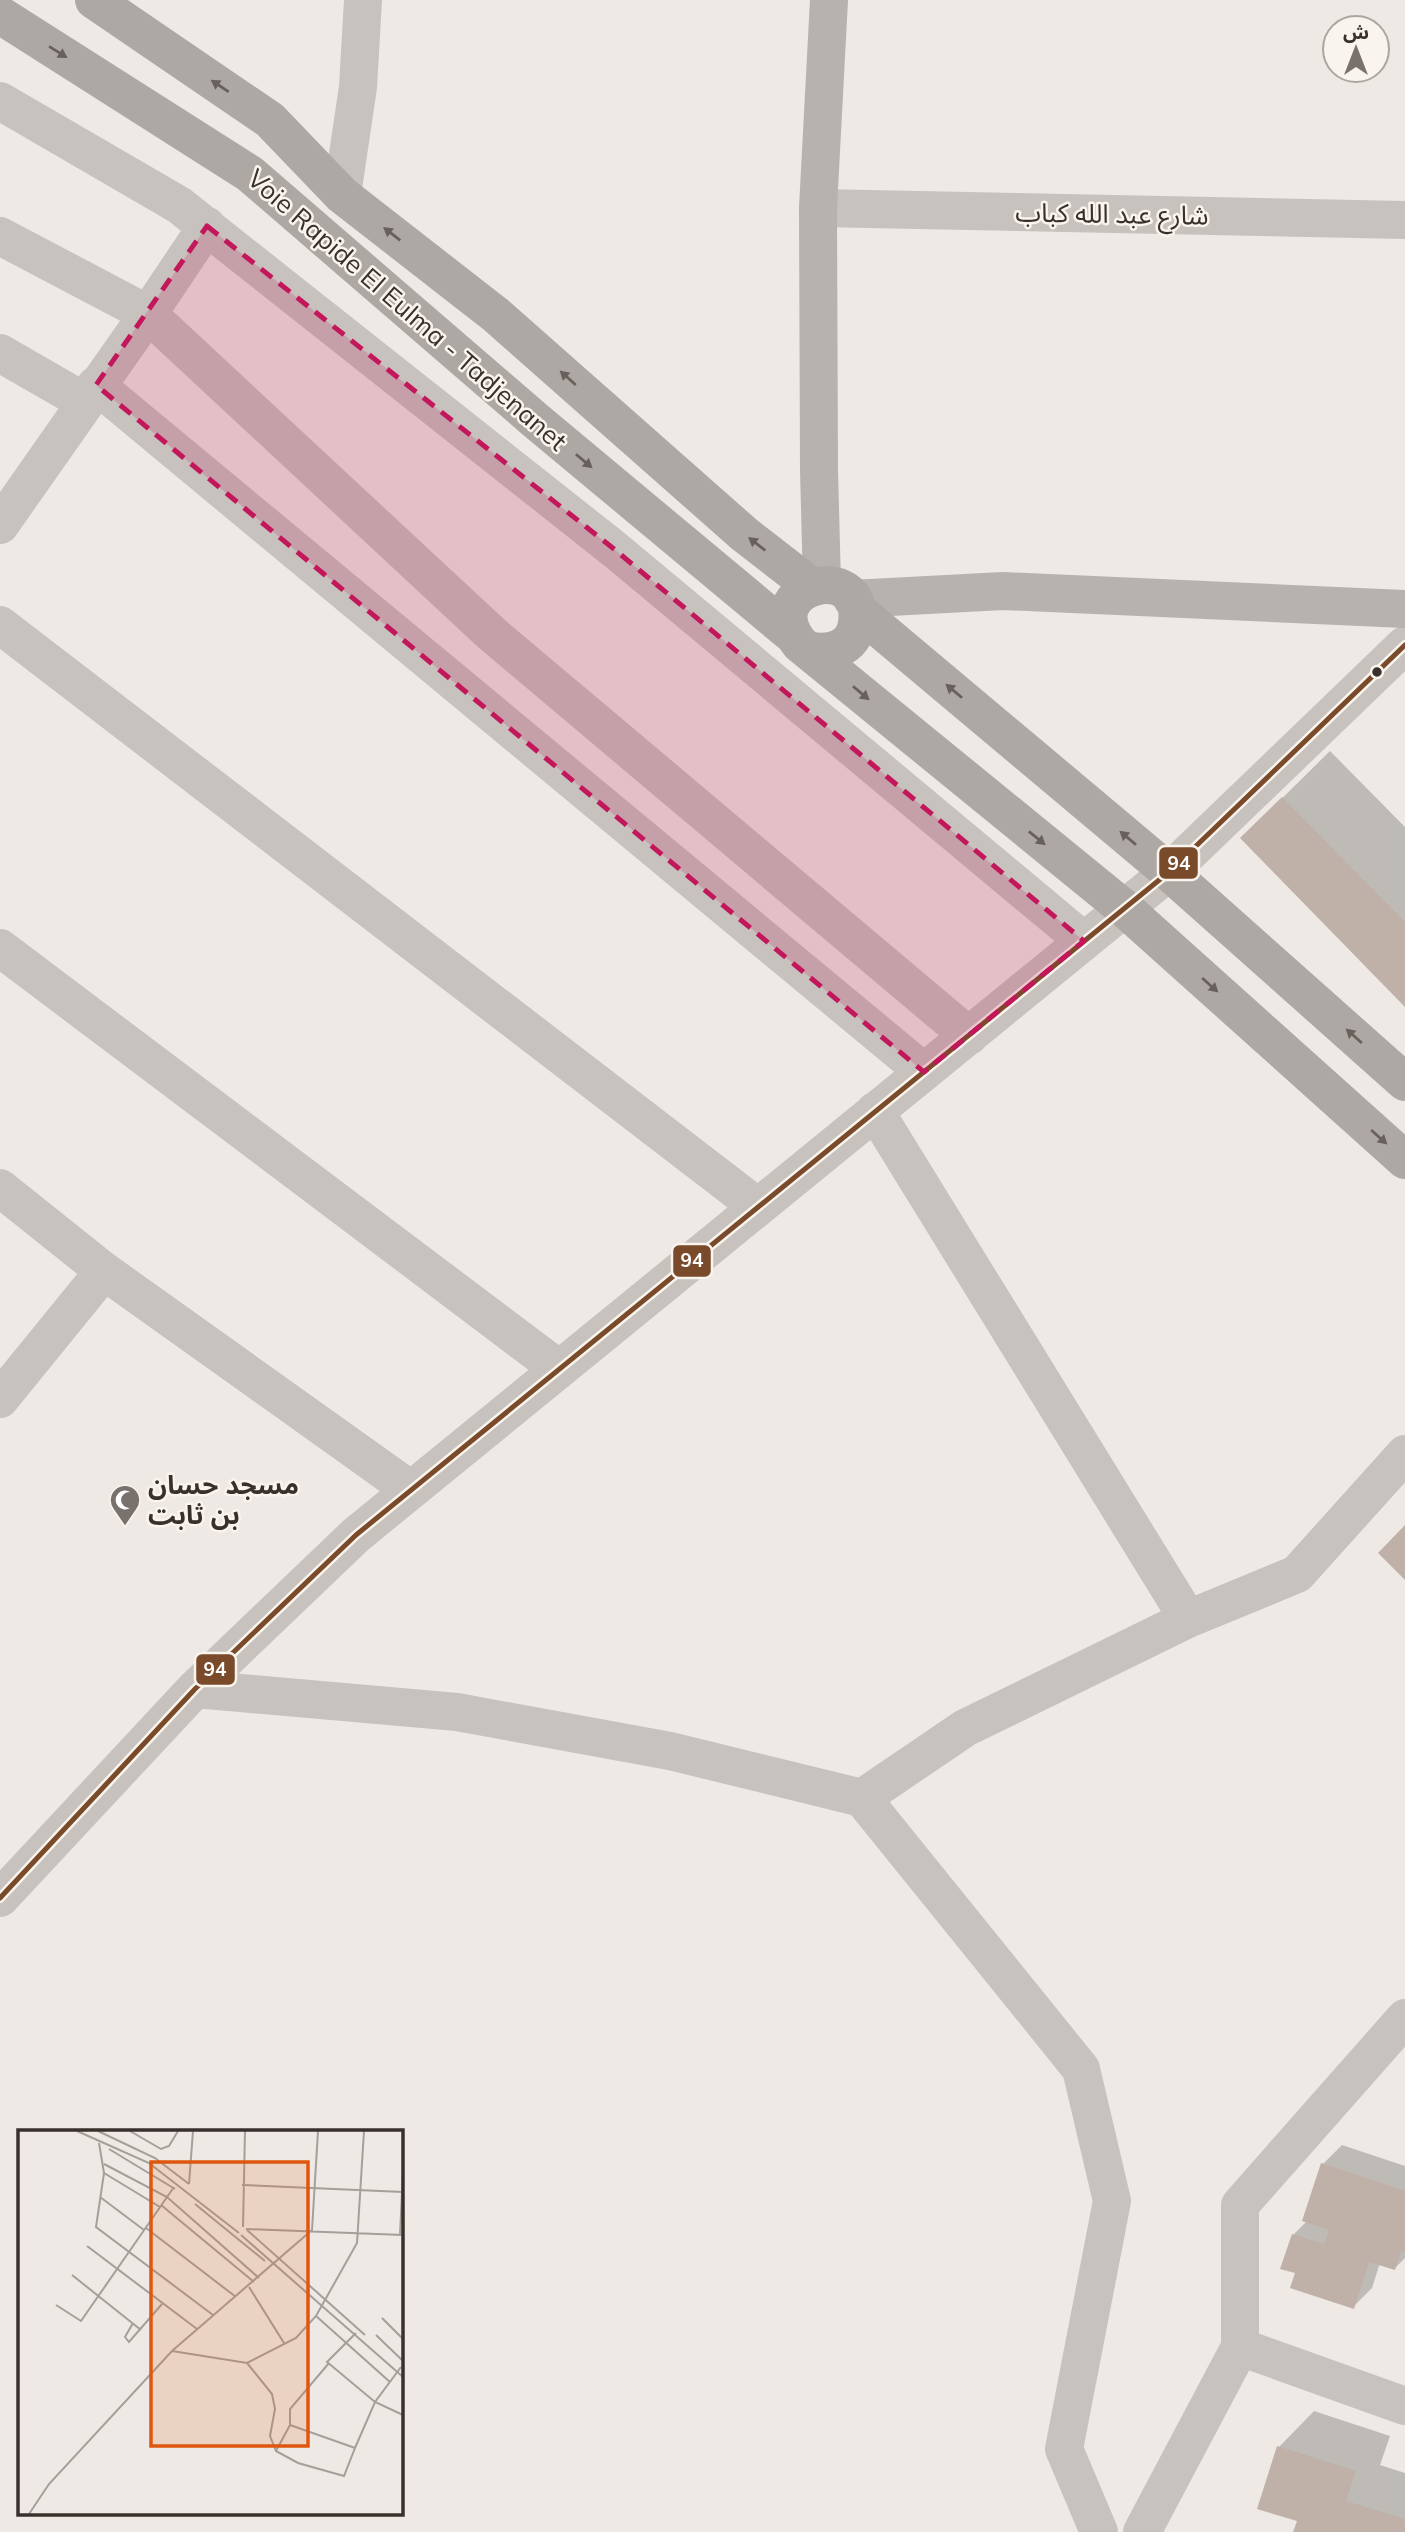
<svg xmlns="http://www.w3.org/2000/svg" width="1405" height="2532" viewBox="0 0 1405 2532" font-family="Mulish,'Noto Sans Arabic',sans-serif">
	<style>
		.shadow { fill: #0003 }
		.building { fill: #bfb0a8 }
		.lines { fill: none; stroke-linecap: round; stroke-linejoin: round }
		.street { stroke: #c7c2bd; stroke-width: 38 }
		.secondary { stroke: #b7b2ae; stroke-width: 38 }
		.highway { stroke: #ada8a3; stroke-width: 38 }
		.bus-1-casing { stroke: #f9f4ed; stroke-width: 10 }
		.bus-1 { stroke: #7a4b2a; stroke-width: 5 }
		.oneway { fill: #67605c }
		.marked { fill: #c2185b; fill-opacity: 0.2; stroke: #c2185b; stroke-width: 5; stroke-dasharray: 14 9; stroke-linejoin: round }
		.bus-dot { fill: #38302c; stroke: #f9f4ed; stroke-width: 2.5 }
		.labels { text-anchor: middle; stroke-width: 5; stroke-linejoin: round; paint-order: stroke }
		.street-label { font-size: 26px; fill: #38302c; stroke: #f9f4ed }
		.poi-label { font-size: 26px; font-weight: bold; fill: #38302c; stroke: #f9f4ed; text-anchor: start }
		.inset-road { fill: none; stroke: #a59f9a; stroke-width: 2 }
		.view { fill: #df570e; fill-opacity: 0.15; stroke: #df570e; stroke-width: 3.5 }
		.inset-edge { fill: none; stroke: #38302c; stroke-width: 3.5 }
		.line-badge { stroke: #f9f4ed; stroke-width: 2.5 }
		.badge-label { font-size: 19px; text-anchor: middle; font-weight: bold; fill: #fff }
	</style>
	<rect width="100%" height="100%" fill="#eee9e4"/>
	<path class="shadow" d="M1330 751 1405 827V1004L1242 838Z
		M1342 2145 1405 2166V2258L1395 2268 1380 2263 1372 2288 1353 2307 1297 2272 1283 2267 1294 2234 1307 2221 1323 2164Z
		M1314 2411 1390 2436 1380 2465 1405 2473V2532H1295L1299 2520 1259 2508 1279 2447Z"/>
	<path class="building" d="M1282 797 1405 922V1007L1240 838Z
		M1405 1525V1580L1378 1553Z
		M1321 2163 1405 2191V2252L1401 2251 1395 2270 1369 2262 1354 2309 1290 2288 1295 2273 1280 2269 1292 2234 1324 2244 1329 2230 1302 2221Z
		M1277 2446 1356 2471 1346 2501 1405 2519V2532H1293L1297 2521 1257 2509Z"/>
	<g class="lines">
		<path class="street" d="M0 101 179 205 614 549 1084 941
			M342 195 358 87 363 0
			M818 208 1405 220
			M0 236 148 314 492 634 969 1036
			M0 353 85 402
			M96 385 924 1072
			M0 525 148 314 207 226
			M0 625 758 1207
			M0 948 559 1369
			M875 1111 1188 1619
			M0 1188 104 1271 411 1490
			M0 1399 104 1271
			M195 1689 457 1712 670 1751 862 1798 965 1728 1188 1619 1297 1574 1405 1454
			M862 1798 1081 2069 1112 2201 1064 2449 1099 2532
			M0 1898 195 1689 356 1535 1169 872 1405 645
			M1405 2018 1240 2205V2347L1405 2406
			M1142 2532 1240 2347"/>
		<path class="secondary" d="M822 584 819 470 818 208 829 0
			M852 599 1003 591 1405 609"/>
		<path class="highway" d="M94 0 270 120 342 195 496 315 744 534 811 586
			M0 15 250 174 535 420 793 635
			M857 610 1169 872 1405 1082
			M808 650C830 655 854 649 857 623 866 557 753 586 800 644L1125 909 1405 1160"/>
		<g class="bus-1-casing">
			<path id="bus-1" d="M0 1898 195 1689 356 1535 1169 872 1405 645"/>
		</g>
		<use href="#bus-1" class="bus-1"/>
	</g>
	<defs><path id="oneway-solid" d="M-6-.8H1V-3.2L6.5 0L1 3.2V.8H-6Z" transform="scale(1.75)"/></defs>
	<g class="oneway">
		<use href="#oneway-solid" transform="translate(58 52) rotate(32)"/>
		<use href="#oneway-solid" transform="translate(220 86) rotate(-146)"/>
		<use href="#oneway-solid" transform="translate(392 234) rotate(-142)"/>
		<use href="#oneway-solid" transform="translate(568 378) rotate(-138)"/>
		<use href="#oneway-solid" transform="translate(584 461) rotate(40)"/>
		<use href="#oneway-solid" transform="translate(757 544) rotate(-142)"/>
		<use href="#oneway-solid" transform="translate(954 691) rotate(-140)"/>
		<use href="#oneway-solid" transform="translate(861 693) rotate(40)"/>
		<use href="#oneway-solid" transform="translate(1037 838) rotate(39)"/>
		<use href="#oneway-solid" transform="translate(1128 838) rotate(-140)"/>
		<use href="#oneway-solid" transform="translate(1210 985) rotate(42)"/>
		<use href="#oneway-solid" transform="translate(1354 1036) rotate(-138)"/>
		<use href="#oneway-solid" transform="translate(1379 1137) rotate(42)"/>
	</g>
	<path class="marked" d="M207 226 614 549 1084 941 924 1072 96 385Z"/>
	<defs>
		<g id="mosque-pin" transform="scale(1.575)"><path d="M0 17L-7.5 6A9.5 9.5 0 1 1 7.5 6Z" fill="#78716c" stroke="#f9f4ed"/><path d="M3.5-4.9A6 6 0 1 0 3.5 4.9A5 5 0 1 1 3.5-4.9Z" fill="#fff"/></g>
	</defs>
	<g fill-rule="evenodd">
		<use href="#mosque-pin" x="125" y="1500"/>
	</g>
	<circle class="bus-dot" cx="1377" cy="672" r="6"/>
	<g class="labels">
		<g class="street-label">
			<text transform="translate(1112 214) rotate(1)" y="9">شارع عبد الله كباب</text>
			<text transform="translate(407 310) rotate(41)" y="9">Voie Rapide El Eulma - Tadjenanet</text>
		</g>
		<g class="poi-label">
			<text x="148" y="1494">مسجد حسان<tspan x="148" dy="30">بن ثابت</tspan></text>
		</g>
	</g>
	<g transform="translate(18 2130)">
		<rect width="385" height="385" fill="#eee9e4"/>
		<path class="inset-road" d="M59 1 131 33 221 103M80 1 137 28 171 54M112 1 143 19 151 16 160 1M81 13 86 43 78 97 195 185M91 19 157 59M86 34 149 67 241 148M86 43 142 77M171 54 175 1M224 55 385 62M82 67 126 100M177 74 247 131M143 75 236 152M225 97 227 1M128 98 218 167M228 99 385 105M229 100 347 205M223 105 385 247M382 105 385 41M69 116 179 199M54 145 123 200M231 157 266 213M38 175 63 191 156 57M298 186 372 252M364 188 385 209M115 193 107 207 111 212 144 174M338 203 309 232 357 272 385 285M358 205 385 231M154 221 229 233 278 208 298 186 339 113 346 1M229 233 254 264 257 279 252 306 258 321 280 333 326 346 337 318M311 233 272 279V295L337 318 357 272 383 237M258 321 272 295M11 384 31 354 154 221 294 100 300 1"/>
		<path class="view" d="M133 32H290V316H133Z"/>
		<rect width="385" height="385" class="inset-edge"/>
	</g>
	<g class="line-badge">
		<rect x="1158" y="846" width="41" height="34" rx="7" fill="#7a4b2a"/>
		<rect x="672" y="1244" width="40" height="34" rx="7" fill="#7a4b2a"/>
		<rect x="195" y="1653" width="41" height="33" rx="7" fill="#7a4b2a"/>
	</g>
	<g class="badge-label">
		<text x="1179" y="870">94</text>
		<text x="692" y="1267">94</text>
		<text x="215" y="1676">94</text>
	</g>
	<g transform="translate(1356 49)"><circle r="33" fill="#f9f4ed" stroke="#aca6a0" stroke-width="2"/>
	<path d="M0-5L12 26L0 18L-12 26Z" fill="#78716c"/>
	<text y="-10" font-size="19" font-weight="bold" text-anchor="middle" fill="#38302c">ش</text>
	</g>
</svg>
